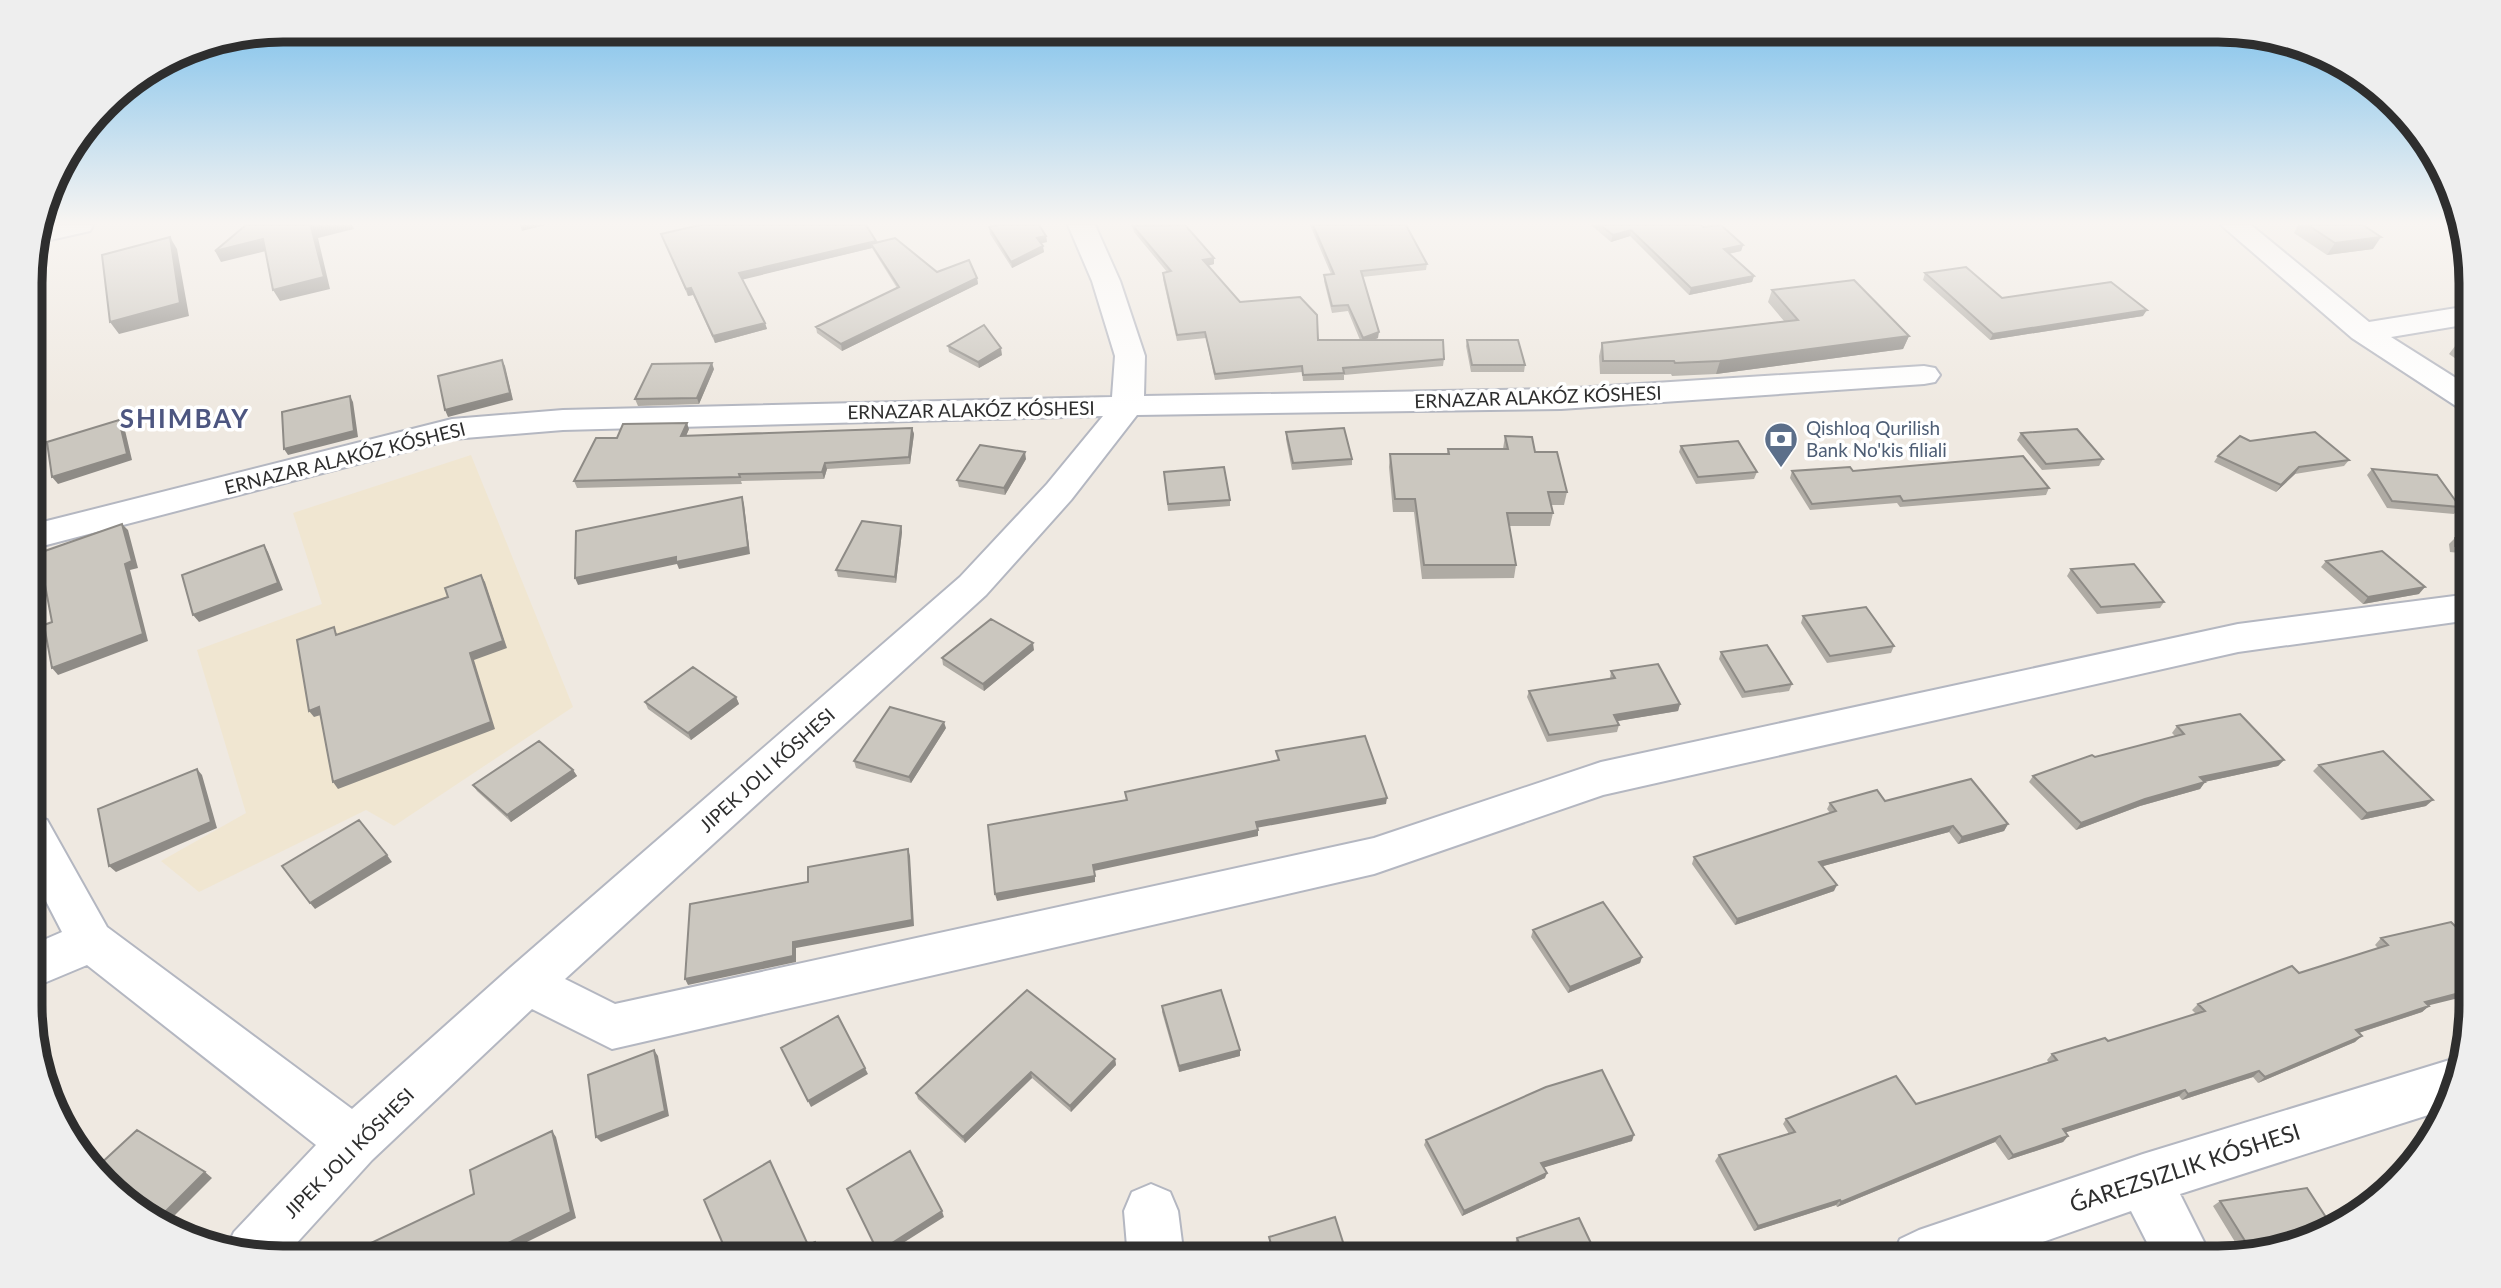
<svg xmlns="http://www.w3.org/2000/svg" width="2501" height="1288" viewBox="0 0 2501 1288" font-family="Lato,sans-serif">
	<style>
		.education { fill: #f0e6d1 }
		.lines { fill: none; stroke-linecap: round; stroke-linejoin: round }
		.minor-casing { stroke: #b4b7c1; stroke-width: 4 }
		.minor { fill: #fff; fill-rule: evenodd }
		.wall { fill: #afaba4 }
		.shaded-wall { fill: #8e8b86 }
		.building { fill: #cbc7bf; stroke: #8e8b86; stroke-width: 2 }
		.labels { text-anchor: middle; stroke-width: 7; stroke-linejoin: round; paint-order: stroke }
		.street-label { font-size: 19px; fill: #2e2e2e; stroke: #fff }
		.service-label { font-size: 19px; fill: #4e5e75; stroke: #fff; text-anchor: start }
		.near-street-label { font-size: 23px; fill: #2e2e2e; stroke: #fff }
		.district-label { font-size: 26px; font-weight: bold; letter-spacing: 2px; fill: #4d5680; stroke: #fff }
		.rim { fill: none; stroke: #2e2e2e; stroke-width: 9 }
	</style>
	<rect width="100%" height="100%" fill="#efe9e1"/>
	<path class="education" d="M471 455 573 707 394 826 366 810 199 892 161 861 246 813 197 650 322 604 293 513Z"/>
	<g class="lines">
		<g class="minor-casing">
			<path id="minor" d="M93 225 90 231 37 243 41 226Z
				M1068 225H1095L1120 281 1145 356 1144 396 1561 389 1924 366 1935 368 1940 375 1935 382 1924 384 1561 409 1137 415 1071 500 986 595 565 979 615 1004 1374 838 1601 762 2238 624 2470 594V620L2238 652 1603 795 1374 874 612 1049 532 1009 372 1160 283 1258 228 1245 234 1232 316 1145 87 965 32 988V945L62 932 32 874 31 815 47 820 107 927 352 1109 510 968 960 577 1047 484 1103 416 563 430 453 439 31 549V525L452 419 563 410 1112 397 1115 356 1092 281Z
				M2221 225H2251L2369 322 2469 306V324L2391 337 2470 387V410L2459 408 2352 338Z
				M2453 1059 2458 1061 2447 1109 2180 1194 2212 1258H2155L2131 1211 1997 1258H1892L1900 1239 1919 1230 2143 1154Z
				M1151 1184 1170 1192 1178 1211 1184 1258H1128L1124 1211 1132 1192Z"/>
		</g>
		<use href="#minor" class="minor"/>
	</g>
	<path class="wall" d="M1132 225H1185L1214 258V264L1208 266 1240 302 1318 340H1360L1348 311 1332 313 1324 281V275L1331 274 1310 225H1406L1427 264 1426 270 1362 277 1378 338 1374 340 1444 359 1443 366 1344 375V380L1303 381 1302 372 1215 380 1206 338 1177 341 1163 279V273L1167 272 1134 232Z
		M1591 225H1701L1743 245 1741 251 1729 254 1754 276 1752 282 1689 295 1630 236 1611 242Z
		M2298 225H2363L2373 249 2327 255 2294 233Z
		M989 227 1046 236 1047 242 1041 243 1044 252 1012 268 990 234Z
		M661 234 876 241V242L937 272 977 278 978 284 842 351 817 333 816 327 897 288 872 248 742 279 765 323 767 329 715 343 693 295 688 296Z
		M1925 273 2002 298 2143 316 1990 340 1923 280Z
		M1772 290 1909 336 1903 349 1716 374 1672 376 1671 374H1600L1599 356 1602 343 1784 321 1768 302Z
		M1467 340 1525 365 1524 372H1471L1466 346Z
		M2469 340V368L2449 354 2459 341Z
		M948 346 1002 355 979 368 949 352Z
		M714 369 699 404 638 406 635 399Z
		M912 428 914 434 910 464 827 469 824 479 741 481 742 484 577 488 574 481 617 438 689 429 686 436Z
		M1286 432 1352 459V465L1292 470 1286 439Z
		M2021 433 2103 459 2099 466 2042 470 2017 440Z
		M1505 436 1535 452 1567 492 1564 505H1551L1553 513 1550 526H1509L1516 565 1514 578 1422 579 1414 512H1393L1389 467 1390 454H1447L1448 449H1503Z
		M2250 441 2349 460 2344 466 2295 474 2276 492 2214 462 2218 456Z
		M1681 446 1757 472 1754 479 1696 484 1679 452Z
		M1026 459 1005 495 959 487 957 480Z
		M2372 469 2460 507 2454 514 2387 508 2367 475Z
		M1792 471H1853L2049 488 2046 495 1900 507 1897 503 1810 510 1790 478Z
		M1164 472 1230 500V506L1168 511Z
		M901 526 902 532 896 583 838 577 836 570Z
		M2470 535V554L2450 552 2449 544 2455 538Z
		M2326 561 2419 594 2363 604 2321 567Z
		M2071 569 2164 602 2160 608 2097 614 2067 576Z
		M1803 616 1894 646 1891 653 1827 663 1801 623Z
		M1034 650 984 691 943 665 942 658Z
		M1721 652 1792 684 1789 691 1742 698 1719 659Z
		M1611 671 1680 704 1678 711 1617 721 1619 725 1617 732 1547 742 1527 697 1529 691 1610 679Z
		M736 697 739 704 691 740 648 709 645 702Z
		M2470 702V712L2465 707Z
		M2177 726 2284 760 2278 766 2204 782H2205L2200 789 2140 806 2076 830 2029 782 2033 776 2095 757 2175 736 2172 733Z
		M946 728 911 783 856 768 854 761Z
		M2319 765 2426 806 2361 820 2313 771Z
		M573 770 577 776 511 822 477 791 473 785Z
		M1885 801 2008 824 2004 831 1958 844 1949 832 1823 866 1834 891 1735 925 1692 864 1694 857 1830 813 1827 809 1830 803Z
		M2451 922 2428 1005 2429 1006 2422 1012 2359 1033 2355 1042 2258 1083 2253 1077 2182 1100 2179 1096 2066 1132 2068 1136 2063 1142 2008 1160 1995 1142 1837 1207 1836 1205 1754 1231 1715 1161 1719 1155 1789 1134 1783 1124 1786 1119 1916 1104 2049 1063 2047 1060 2052 1054 2108 1041 2196 1014 2192 1010 2198 1004 2299 973 2378 948 2375 945 2381 938Z
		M1533 930 1642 957 1640 963 1568 993 1531 937Z
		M1027 990 1115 1059 1116 1065 1071 1112 1032 1078 965 1143 918 1099 916 1093Z
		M1162 1006 1240 1056 1179 1072 1162 1012Z
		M1426 1140 1632 1141 1544 1167 1545 1178 1462 1216 1424 1145Z
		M2220 1201 2331 1225 2243 1255 2213 1206Z
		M1269 1237 1348 1258H1274L1269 1242Z
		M1517 1238 1598 1258H1521L1515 1243Z"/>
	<path class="shaded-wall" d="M318 225H352L354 229 318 238 330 289 280 301 273 290 311 227Z
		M520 225H545L522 231Z
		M1631 230 1630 236 1611 242 1613 235Z
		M1046 236 1047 242 1038 244 1037 238Z
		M170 237 177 249 189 316 119 334 110 322Z
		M2381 237 2373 249 2327 255 2335 243Z
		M263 239 270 250 221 262 215 251Z
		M876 241 877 247 871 244 872 248 741 280 739 273Z
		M1743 245 1741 251 1722 255 1724 249Z
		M1043 246 1044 252 1012 268 1011 262Z
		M1214 258V264L1203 267V260Z
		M1754 276 1752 282 1689 295 1691 288Z
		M977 278 978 284 842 351 841 344Z
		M691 288 693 295 688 296 686 289Z
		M2147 310 2143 316 1990 340 1993 334Z
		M765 323 767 329 715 343 713 336Z
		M1379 332 1378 338 1362 344 1363 338Z
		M1909 336 1903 349 1716 374 1720 361Z
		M1001 348 1002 355 979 368 978 362Z
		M502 360 505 366 513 400 448 417 445 410Z
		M712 363 714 369 699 404 697 398Z
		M350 396 353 402 358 437 288 455 284 449Z
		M119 420 124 426 132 460 58 484 52 477Z
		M687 423 689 429 683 443 681 436Z
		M912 428 914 434 910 464 909 457Z
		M1025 452 1026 459 1005 495 1004 488Z
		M825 463 827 469 824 479 822 472Z
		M2299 467 2295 474 2276 492 2281 485Z
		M742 497 744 504 750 554 679 569 677 564 578 585 575 578Z
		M122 524 128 530 138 568 130 570 148 641 58 675 52 668 125 564Z
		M901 526 902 532 896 583 895 577Z
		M264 545 268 552 283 590 199 622 193 615Z
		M481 575 485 582 507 648 474 660 495 729 338 789 333 782 470 653Z
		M2425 587 2419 594 2363 604 2368 597Z
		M1033 643 1034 650 984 691 983 684Z
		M736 697 739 704 691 740 688 733Z
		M1680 704 1678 711 1612 722 1614 715Z
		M319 707 324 714 314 717 309 711Z
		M944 722 946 728 911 783 909 777Z
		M2284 760 2278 766 2195 784 2200 777Z
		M197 769 202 775 217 828 116 872 109 866Z
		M573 770 577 776 511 822 507 815Z
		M2205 782 2200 789 2140 806 2076 830 2081 823 2145 799Z
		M1387 798 1386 804 1256 828V822Z
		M2433 800 2426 806 2361 820 2367 813Z
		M2008 824 2004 831 1958 844 1962 837Z
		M1953 826 1949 832 1816 868 1819 862Z
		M1258 830V836L1094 871 1093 865Z
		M908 849 910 856 914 926 796 948V962L688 985 685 979 793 942Z
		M387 855 392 862 315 909 310 903Z
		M1095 876V882L997 901 995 894Z
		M1837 885 1834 891 1735 925 1737 919Z
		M1642 957 1640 963 1568 993 1570 987Z
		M2471 990V995L2418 1008 2425 1002Z
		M2429 1006 2422 1012 2349 1036 2356 1030Z
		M2362 1036 2355 1042 2258 1083 2265 1077Z
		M654 1050 658 1056 669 1116 601 1142 596 1137Z
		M1240 1050V1056L1179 1072V1066Z
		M1115 1059 1116 1065 1071 1112 1070 1106Z
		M865 1068 868 1074 811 1107 808 1101Z
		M2259 1071 2253 1077 2182 1100 2188 1094Z
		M1031 1072 1032 1078 965 1143 963 1137Z
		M2185 1090 2179 1096 2058 1135 2063 1129Z
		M552 1131 556 1137 576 1218 494 1258H478Z
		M1634 1135 1632 1141 1539 1169 1541 1163Z
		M2000 1136 1995 1142 1837 1207 1841 1202Z
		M2068 1136 2063 1142 2008 1160 2013 1155Z
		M205 1172 212 1178 164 1226 157 1220Z
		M1547 1173 1545 1178 1462 1216 1464 1211Z
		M1840 1200 1836 1205 1754 1231 1758 1226Z
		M942 1211 944 1217 881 1257 878 1252Z"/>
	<path class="building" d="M246 225H318L311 227 324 277 273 290 263 239 215 251Z
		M700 225H866L876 241 739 273 765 323 713 336 691 288 686 289 661 234Z
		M998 225H1039L1046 236 1037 238 1043 246 1011 262 989 227Z
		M1185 225 1214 258 1203 260 1240 302 1300 297 1317 315 1318 340H1443L1444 359 1343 368 1344 373 1303 375 1302 366 1215 374 1205 332 1177 335 1163 273 1171 271 1133 226Z
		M1313 225H1406L1427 264 1361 271 1379 332 1363 338 1348 305 1332 306 1324 275 1334 274Z
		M1600 225H1701L1703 227 1721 225 1743 245 1724 249 1754 276 1691 288 1631 230 1613 235Z
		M2308 225H2363L2381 237 2335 243Z
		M170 237 180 303 110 322 102 255Z
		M895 238 937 272 969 260 977 278 841 344 816 327 899 287 871 244Z
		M1966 267 2002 298 2111 282 2147 310 1993 334 1925 273Z
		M1854 280 1909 336 1720 361 1675 363 1674 361H1603L1602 343 1798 320 1772 290Z
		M984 325 1001 348 978 362 948 346Z
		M1467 340H1518L1525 365H1472Z
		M2469 340V349L2459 341Z
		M502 360 510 393 445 410 438 376Z
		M712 363 697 398 635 399 652 364Z
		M350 396 354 431 284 449 282 412Z
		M119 420 127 454 52 477 47 442Z
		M687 423 681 436 912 428 909 457 825 463 822 472 739 474 740 477 574 481 596 438H617L623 424Z
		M1344 428 1352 459 1293 463 1286 432Z
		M2077 429 2103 459 2046 464 2021 433Z
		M2315 432 2349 460 2299 467 2281 485 2218 456 2240 436 2250 441Z
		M1505 436 1532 437 1535 452H1557L1567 492H1548L1553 513H1507L1516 565H1424L1415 499H1395L1390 454H1449L1448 449H1508Z
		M1738 441 1757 472 1698 477 1681 446Z
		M980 445 1025 452 1004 488 957 480Z
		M2023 456 2049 488 1903 501 1900 496 1812 504 1792 471 1850 467 1853 471Z
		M1224 467 1230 500 1168 504 1164 472Z
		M2372 469 2437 475 2460 507 2392 501Z
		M742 497 748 547 676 562V557L575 578 576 531Z
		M862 521 901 526 895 577 836 570Z
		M122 524 132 561 125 564 143 634 52 668 44 625 52 622 39 553Z
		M2470 535V547L2455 546V538Z
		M264 545 278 583 193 615 182 575Z
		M2382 551 2425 587 2368 597 2326 561Z
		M2134 564 2164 602 2101 607 2071 569Z
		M481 575 503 641 470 653 491 722 333 782 319 707 309 711 297 640 334 627 336 635 448 597 445 588Z
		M1866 607 1894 646 1830 656 1803 616Z
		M991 619 1033 643 983 684 942 658Z
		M1767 645 1792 684 1745 692 1721 652Z
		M1658 664 1680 704 1614 715 1619 725 1549 735 1529 691 1615 678 1611 671Z
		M693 667 736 697 688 733 645 702Z
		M890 707 944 722 909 777 854 761Z
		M2240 714 2284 760 2200 777 2205 782 2145 799 2081 823 2033 776 2092 755 2095 757 2184 734 2177 726Z
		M1365 736 1387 798 1256 822 1258 830 1093 865 1095 876 995 894 988 825 1127 800 1125 792 1279 760 1276 751Z
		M539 741 573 770 507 815 473 785Z
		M2383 751 2433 800 2367 813 2319 765Z
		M197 769 211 822 109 866 98 809Z
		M1971 779 2008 824 1962 837 1953 826 1819 862 1837 885 1737 919 1694 857 1836 811 1830 803 1877 790 1885 801Z
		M359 820 387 855 310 903 282 866Z
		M908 849 912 920 793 942V956L685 979 690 904 808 882V867Z
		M1603 902 1642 957 1570 987 1533 930Z
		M2451 922 2471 942V990L2425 1002 2429 1006 2356 1030 2362 1036 2265 1077 2259 1071 2188 1094 2185 1090 2063 1129 2068 1136 2013 1155 2000 1136 1841 1202 1840 1200 1758 1226 1719 1155 1795 1132 1786 1119 1896 1076 1916 1104 2057 1060 2052 1054 2105 1038 2108 1041 2205 1011 2198 1004 2292 966 2299 973 2388 945 2381 938Z
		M1027 990 1115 1059 1070 1106 1031 1072 963 1137 916 1093Z
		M1221 990 1240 1050 1179 1066 1162 1006Z
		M838 1016 865 1068 808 1101 781 1048Z
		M654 1050 665 1111 596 1137 588 1075Z
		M1602 1070 1634 1135 1541 1163 1547 1173 1464 1211 1426 1140 1546 1087Z
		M137 1130 205 1172 157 1220 97 1167Z
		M552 1131 571 1212 478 1258H355L354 1251 474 1194 470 1170Z
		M910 1151 942 1211 878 1252 847 1189Z
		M770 1161 808 1245 815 1242 821 1258H729L704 1200Z
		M2307 1188 2331 1225 2296 1236 2297 1237 2252 1252 2220 1201Z
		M1335 1217 1348 1258H1275L1269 1237Z
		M1579 1218 1598 1258H1525L1517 1238Z"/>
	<linearGradient id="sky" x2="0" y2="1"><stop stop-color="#7abfeb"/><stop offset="0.55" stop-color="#f8f5f2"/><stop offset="1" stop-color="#f8f5f2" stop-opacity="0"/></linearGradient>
	<rect width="2501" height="406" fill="url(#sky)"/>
	<defs>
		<g id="bank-pin" transform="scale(1.75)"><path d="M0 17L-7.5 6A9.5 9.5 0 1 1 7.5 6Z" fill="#5c6f8a" stroke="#fff"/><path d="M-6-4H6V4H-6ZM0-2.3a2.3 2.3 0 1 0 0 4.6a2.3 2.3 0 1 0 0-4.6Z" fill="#fff"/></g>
	</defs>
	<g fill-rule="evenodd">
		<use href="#bank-pin" x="1781" y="439"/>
	</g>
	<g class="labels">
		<g class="street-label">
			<text transform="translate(1538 397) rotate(-2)" y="7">ERNAZAR ALAKÓZ KÓSHESI</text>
			<text transform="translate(971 410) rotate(-1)" y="7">ERNAZAR ALAKÓZ KÓSHESI</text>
			<text transform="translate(345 458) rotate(-14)" y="7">ERNAZAR ALAKÓZ KÓSHESI</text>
			<text transform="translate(767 770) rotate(-42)" y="7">JIPEK JOLI KÓSHESI</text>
			<text transform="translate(349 1153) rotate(-45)" y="7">JIPEK JOLI KÓSHESI</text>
		</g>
		<g class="service-label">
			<text x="1806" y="435">Qishloq Qurilish<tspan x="1806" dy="22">Bank No'kis filiali</tspan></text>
		</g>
		<g class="near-street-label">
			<text transform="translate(2185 1168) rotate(-18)" y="8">ǴAREZSIZLIK KÓSHESI</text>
		</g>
		<g class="district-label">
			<text x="185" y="428">SHIMBAY</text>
		</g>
	</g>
	<path d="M0 0H2501V1288H0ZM283 42H2218A241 241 0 0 1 2459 283V1005A241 241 0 0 1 2218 1246H283A241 241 0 0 1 42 1005V283A241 241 0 0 1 283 42Z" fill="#eee" fill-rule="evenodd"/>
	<path class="rim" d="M283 42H2218A241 241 0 0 1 2459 283V1005A241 241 0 0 1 2218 1246H283A241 241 0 0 1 42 1005V283A241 241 0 0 1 283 42Z"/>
</svg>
